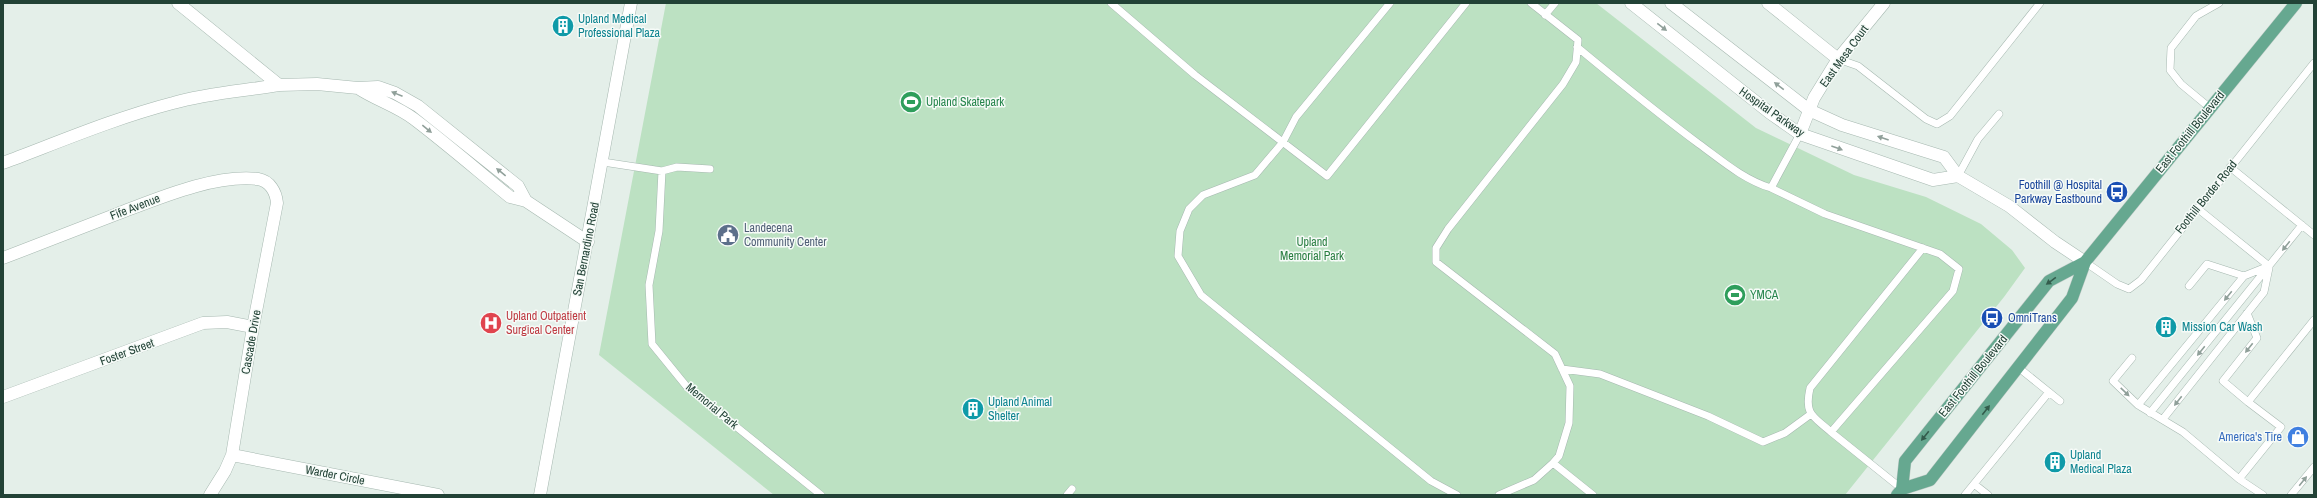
<svg xmlns="http://www.w3.org/2000/svg" width="2317" height="498" viewBox="0 0 2317 498" font-family="'Archivo Narrow',sans-serif">
	<style>
		.green { fill: #bce1c2 }
		.lines { fill: none; stroke-linecap: round; stroke-linejoin: round }
		.service-casing { stroke: #a6b8b0; stroke-width: 8 }
		.minor-casing { stroke: #a6b8b0; stroke-width: 13 }
		.tertiary-casing { stroke: #a6b8b0; stroke-width: 13 }
		.primary-casing { stroke: #c1cac7; stroke-width: 13 }
		.service { stroke: #fff; stroke-width: 7 }
		.minor { stroke: #fff; stroke-width: 12 }
		.tertiary { stroke: #fff; stroke-width: 12 }
		.primary { stroke: #66a890; stroke-width: 12 }
		.oneway { fill: #90a09a }
		.oneway2 { fill: #335c4c }
		.labels { text-anchor: middle; stroke-width: 3; stroke-linejoin: round; paint-order: stroke }
		.culture-label { font-size: 12px; fill: #0d838f; stroke: #f6fbf8; text-anchor: start }
		.street-label { font-size: 12px; fill: #224236; stroke: #f6fbf8 }
		.leisure-label { font-size: 12px; fill: #27864d; stroke: #f6fbf8; text-anchor: start }
		.transit-label { font-size: 12px; fill: #164399; stroke: #f6fbf8; text-anchor: end }
		.service-label { font-size: 12px; fill: #4e5e75; stroke: #f6fbf8; text-anchor: start }
		.park-label { font-size: 12px; fill: #287d40; stroke: #f6fbf8 }
		.health-label { font-size: 12px; fill: #be3a42; stroke: #f6fbf8; text-anchor: start }
		.shop-label { font-size: 12px; fill: #366cbe; stroke: #f6fbf8; text-anchor: end }
	</style>
	<rect width="100%" height="100%" fill="#e4efe9"/>
	<path class="green" d="M666 3H1596L1756 128 1854 175 1926 197 1981 224 2012 250 2025 268 2004 297 1845 495H774L599 355Z"/>
	<g class="lines">
		<g class="service-casing">
			<path id="service" d="M1111 3 1195 75 1327 176 1466 3
				M1390 3 1296 117 1283 142 1255 175 1203 195 1189 209 1180 231 1178 256 1201 295 1431 481 1457 495
				M1531 3 1578 40 1576 62 1563 84 1448 229 1436 248V262L1555 354 1570 386 1569 423 1559 456 1553 463
				M1545 15 1555 3
				M1577 47C1617 80 1657 113 1699 144 1721 160 1744 180 1771 188
				M1838 59 1858 66 1926 119 1937 124 1950 116 2040 3
				M2210 108 2181 84 2170 70 2171 48 2196 16 2219 3
				M1800 134 1771 188 1825 214 1940 254 1959 269 1953 291 1831 432 1902 489
				M603 162 662 171 677 167 710 169
				M2230 167 2314 235
				M662 171 659 231 649 285 652 344 687 387 821 495
				M1958 176 1978 139 1999 114
				M2197 208 2269 266
				M2085 262 2117 284 2129 289 2141 280 2314 63
				M2269 266 2244 276 2138 405 2183 432 2239 479 2281 427 2248 402 2314 320
				M2189 286 2207 264 2244 276
				M2247 313 2257 338 2223 381 2248 402
				M2132 358 2113 381 2138 405
				M2019 368 2060 401
				M1562 369 1600 374 1708 416 1763 442 1785 433 1811 414
				M2150 413 2302 225
				M2163 419 2264 292 2269 268
				M1831 432C1813 416 1804 415 1810 388L1923 248
				M2239 479 2263 495
				M1974 484 1988 495
				M1067 495 1072 489
				M1499 495 1534 480 1553 463 1593 495
				M1965 495 2049 392
				M2291 495 2314 467"/>
		</g>
		<g class="minor-casing">
			<path id="minor" d="M178 3 279 85 317 84 358 88 378 87 395 93 418 106 518 186 526 201
				M1631 3 1770 113 1800 134 1933 180 1958 176
				M1671 3 1809 110 1842 125 1944 157 1958 176 2009 206 2055 242 2085 262
				M1768 3 1838 59
				M358 88C376 100 397 106 414 119 447 144 478 171 510 197L526 201 588 242
				M1800 134 1814 98 1838 59 1884 3
				M3 163C59 142 115 118 173 103 208 93 243 91 279 85
				M3 258C41 243 79 229 117 214 157 199 214 174 258 179 270 181 276 192 277 203L253 327 232 455 225 471 210 495
				M3 397 203 323 227 322 253 327
				M232 455 438 495"/>
		</g>
		<g class="tertiary-casing">
			<path id="tertiary" d="M540 495 631 3"/>
		</g>
		<g class="primary-casing">
			<path id="primary" d="M1902 489 1930 480 2072 298 2085 262 2296 3
				M1897 495 1902 489 1905 461 2049 281 2085 262"/>
		</g>
		<use href="#service" class="service"/>
		<use href="#minor" class="minor"/>
		<use href="#tertiary" class="tertiary"/>
		<use href="#primary" class="primary"/>
	</g>
	<defs><path id="oneway-solid" d="M-6-.8H1V-3.2L6.5 0L1 3.2V.8H-6Z"/></defs>
	<g class="oneway">
		<use href="#oneway-solid" transform="translate(1662 27) rotate(38)"/>
		<use href="#oneway-solid" transform="translate(1779 86) rotate(-143)"/>
		<use href="#oneway-solid" transform="translate(397 94) rotate(-158)"/>
		<use href="#oneway-solid" transform="translate(427 129) rotate(39)"/>
		<use href="#oneway-solid" transform="translate(1883 138) rotate(-161)"/>
		<use href="#oneway-solid" transform="translate(1837 148) rotate(20)"/>
		<use href="#oneway-solid" transform="translate(501 172) rotate(-141)"/>
		<use href="#oneway-solid" transform="translate(2286 246) rotate(129)"/>
		<use href="#oneway-solid" transform="translate(2228 296) rotate(129)"/>
		<use href="#oneway-solid" transform="translate(2249 348) rotate(128)"/>
		<use href="#oneway-solid" transform="translate(2201 351) rotate(129)"/>
		<use href="#oneway-solid" transform="translate(2125 392) rotate(44)"/>
		<use href="#oneway-solid" transform="translate(2178 401) rotate(128)"/>
		<use href="#oneway-solid" transform="translate(2303 481) rotate(-51)"/>
	</g>
	<g class="oneway2">
		<use href="#oneway-solid" transform="translate(2051 281) rotate(144)"/>
		<use href="#oneway-solid" transform="translate(1986 410) rotate(-52)"/>
		<use href="#oneway-solid" transform="translate(1925 436) rotate(129)"/>
	</g>
	<defs>
		<g id="building-disc" transform="scale(1.15)"><circle r="9.5" fill="#0f9aa8" stroke="#f6fbf8"/><path d="M-4-6H4V6H1V3H-1V6H-4ZM-2.5-4.3h1.7v1.8h-1.7ZM.8-4.3h1.7v1.8H.8ZM-2.5-1h1.7V.8h-1.7ZM.8-1h1.7V.8H.8Z" fill="#fff"/></g>
		<g id="stadium-disc" transform="scale(1.15)"><circle r="9.5" fill="#2e9e5b" stroke="#f6fbf8"/><path d="M0-5a6.5 5 0 1 0 0 10a6.5 5 0 1 0 0-10ZM-3.5-1.8h7v3.6h-7Z" fill="#fff"/></g>
		<g id="bus-disc" transform="scale(1.15)"><circle r="9.5" fill="#1a4fb4" stroke="#f6fbf8"/><path d="M-5-6H5V4H4V6H2V4H-2V6H-4V4H-5ZM-3.5-4V0h7V-4ZM-3.5 1.2v1.5H-2V1.2ZM2 1.2v1.5H3.5V1.2Z" fill="#fff"/></g>
		<g id="civic-disc" transform="scale(1.15)"><circle r="9.5" fill="#5c6f8a" stroke="#f6fbf8"/><path d="M-.6-6.5H3V-4.5H.6V-3L4-1V1h2V6H-6V1h2V-1L-.6-3ZM-1.2 2.5V6h2.4V2.5Z" fill="#fff"/></g>
		<g id="hospital-disc" transform="scale(1.15)"><circle r="9.5" fill="#e0444e" stroke="#f6fbf8"/><path d="M-5-5h3v3.5h4V-5h3V5h-3V1.5h-4V5h-3Z" fill="#fff"/></g>
		<g id="shop-disc" transform="scale(1.15)"><circle r="9.5" fill="#3f7fe0" stroke="#f6fbf8"/><path d="M-5-2.5h2.3a2.7 3.5 0 0 1 5.4 0H5L5.5 6h-11ZM-1.5-2.5h3a1.5 2.3 0 0 0-3 0Z" fill="#fff"/></g>
	</defs>
	<g fill-rule="evenodd">
		<use href="#building-disc" x="563" y="26"/>
		<use href="#stadium-disc" x="911" y="102"/>
		<use href="#bus-disc" x="2117" y="192"/>
		<use href="#civic-disc" x="728" y="235"/>
		<use href="#stadium-disc" x="1735" y="295"/>
		<use href="#bus-disc" x="1992" y="318"/>
		<use href="#hospital-disc" x="491" y="323"/>
		<use href="#building-disc" x="2166" y="327"/>
		<use href="#building-disc" x="973" y="409"/>
		<use href="#shop-disc" x="2298" y="437"/>
		<use href="#building-disc" x="2055" y="462"/>
	</g>
	<g class="labels">
		<g class="culture-label">
			<text x="578" y="23">Upland Medical<tspan x="578" dy="14">Professional Plaza</tspan></text>
			<text x="2182" y="331">Mission Car Wash</text>
			<text x="988" y="406">Upland Animal<tspan x="988" dy="14">Shelter</tspan></text>
			<text x="2070" y="459">Upland<tspan x="2070" dy="14">Medical Plaza</tspan></text>
		</g>
		<g class="street-label">
			<text transform="translate(1844 56) rotate(-54)" y="4">East Mesa Court</text>
			<text transform="translate(1772 112) rotate(35)" y="4">Hospital Parkway</text>
			<text transform="translate(2190 132) rotate(-51)" y="4">East Foothill Boulevard</text>
			<text transform="translate(2206 197) rotate(-51)" y="4">Foothill Border Road</text>
			<text transform="translate(135 207) rotate(-21)" y="4">Fife Avenue</text>
			<text transform="translate(586 249) rotate(-79)" y="4">San Bernardino Road</text>
			<text transform="translate(251 342) rotate(-80)" y="4">Cascade Drive</text>
			<text transform="translate(127 352) rotate(-20)" y="4">Foster Street</text>
			<text transform="translate(1973 376) rotate(-51)" y="4">East Foothill Boulevard</text>
			<text transform="translate(712 406) rotate(40)" y="4">Memorial Park</text>
			<text transform="translate(335 475) rotate(11)" y="4">Warder Circle</text>
		</g>
		<g class="leisure-label">
			<text x="926" y="106">Upland Skatepark</text>
			<text x="1750" y="299">YMCA</text>
		</g>
		<g class="transit-label">
			<text x="2102" y="189">Foothill @ Hospital<tspan x="2102" dy="14">Parkway Eastbound</tspan></text>
			<text x="2008" y="322" text-anchor="start">OmniTrans</text>
		</g>
		<g class="service-label">
			<text x="744" y="232">Landecena<tspan x="744" dy="14">Community Center</tspan></text>
		</g>
		<g class="park-label">
			<text x="1312" y="246">Upland<tspan x="1312" dy="14">Memorial Park</tspan></text>
		</g>
		<g class="health-label">
			<text x="506" y="320">Upland Outpatient<tspan x="506" dy="14">Surgical Center</tspan></text>
		</g>
		<g class="shop-label">
			<text x="2282" y="441">America's Tire</text>
		</g>
	</g>
	<rect width="2317" height="498" fill="none" stroke="#224236" stroke-width="8"/>
</svg>
